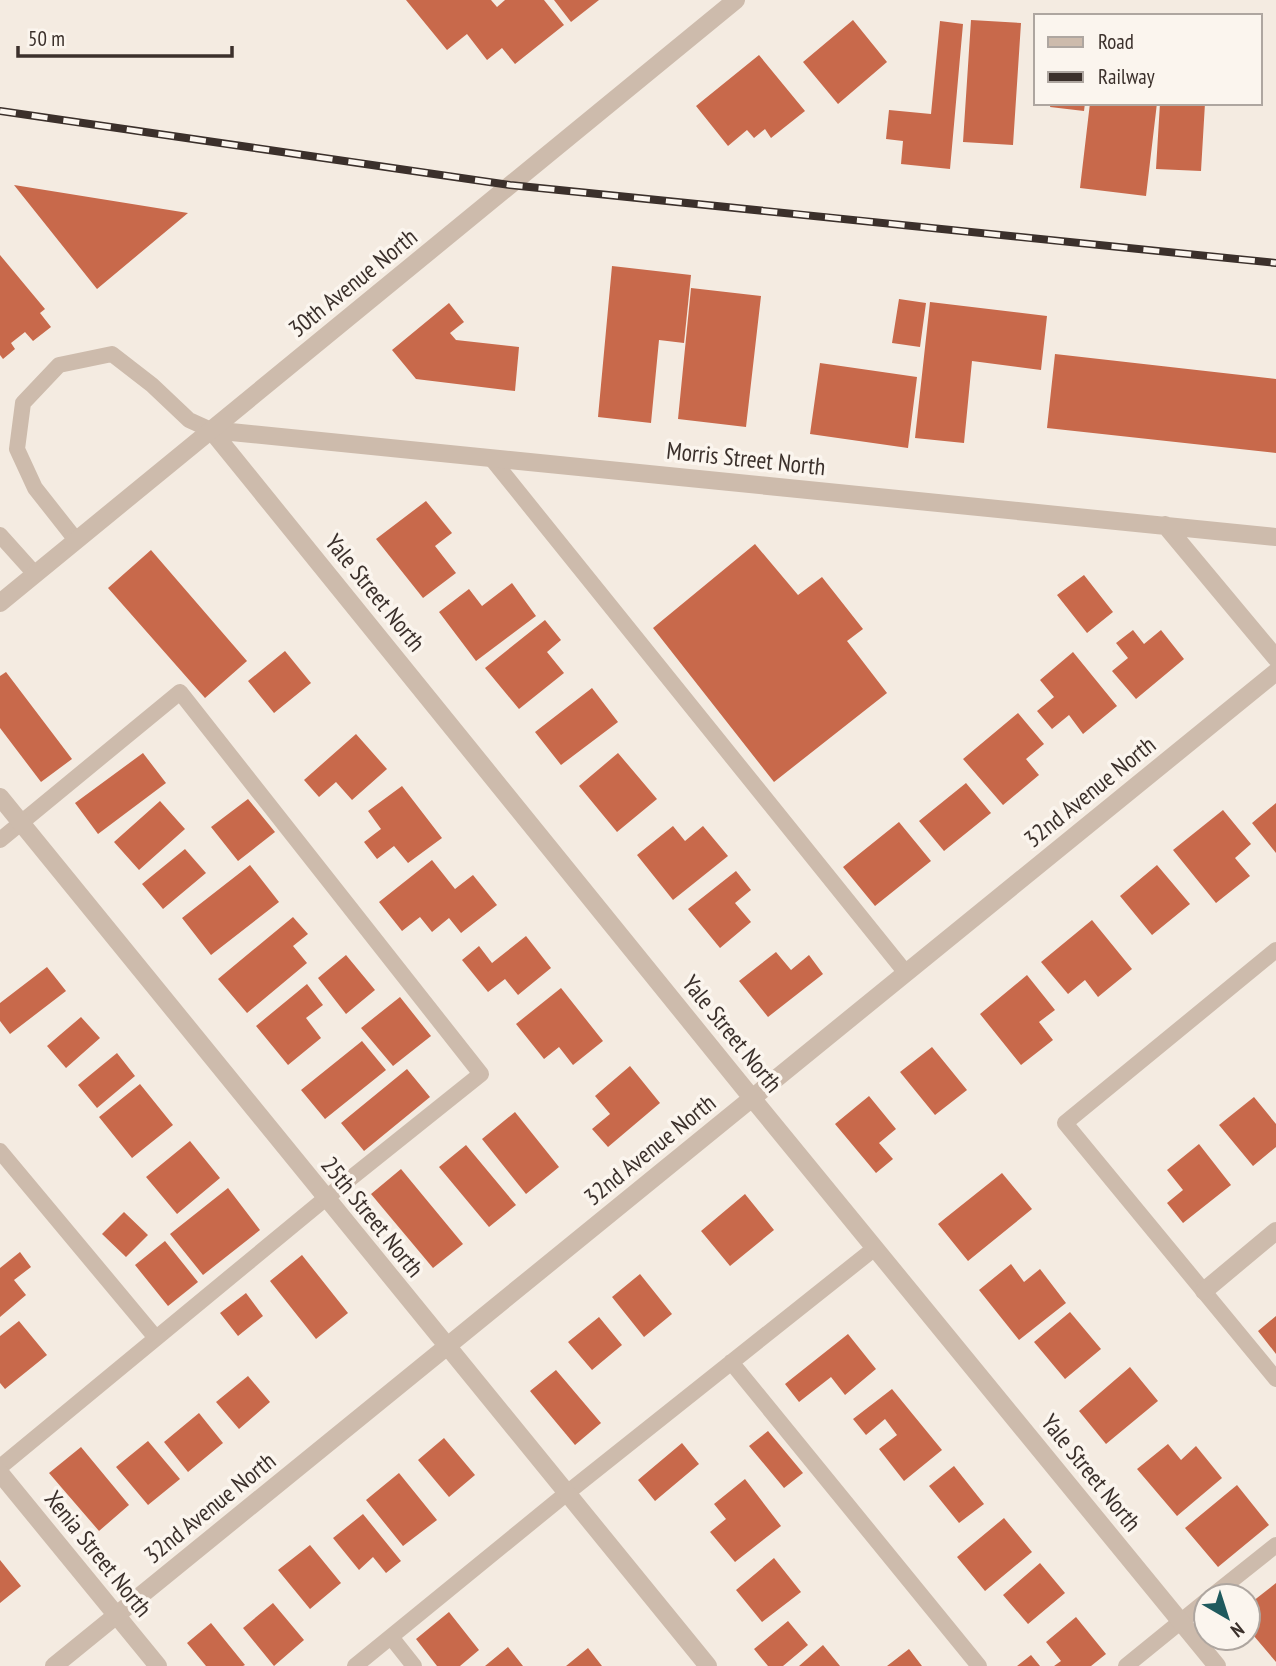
<svg xmlns="http://www.w3.org/2000/svg" width="1276" height="1666" viewBox="0 0 1276 1666" font-family="'PT Sans Narrow',sans-serif">
	<style>
		.building { fill: #c8694b }
		.lines { fill: none; stroke-linecap: round; stroke-linejoin: round }
		.service { stroke: #cdbbac; stroke-width: 16 }
		.minor { stroke: #cdbbac; stroke-width: 18 }
		.tertiary { stroke: #cdbbac; stroke-width: 18 }
		.rail-casing { stroke: #3b302b; stroke-width: 8 }
		.rail { stroke: #fbf5ee; stroke-width: 5; stroke-dasharray: 16; stroke-linecap: butt }
		.labels { text-anchor: middle; stroke-width: 7; stroke-linejoin: round; paint-order: stroke }
		.street-label { font-size: 24px; fill: #3b302b; stroke: #fbf5ee }
	</style>
	<rect width="100%" height="100%" fill="#f4ebe1"/>
	<path class="building" d="M406 0H491L497 7 505 0H544L564 25 515 64 502 48 487 60 467 34 447 50Z
		M554 0H599L571 22Z
		M853 20 887 62 838 104 803 62Z
		M971 20 1021 23 1013 145 963 142Z
		M940 21 963 24 950 169 901 164 903 141 886 139 889 110 931 114Z
		M759 55 805 111 771 138 765 129 754 138 747 130 728 146 696 106Z
		M1051 103H1085L1084 111 1050 107Z
		M1090 103H1157L1146 196 1080 188Z
		M1160 103H1205L1201 171 1156 169Z
		M14 185 188 213 97 289Z
		M0 255 45 309 40 313 51 327 33 341 25 332 11 343 15 349 3 359 0 355Z
		M612 266 691 275 684 343 659 340 651 423 598 417Z
		M691 288 761 296 746 427 678 419Z
		M899 299 926 303 920 347 892 343Z
		M930 302 1047 316 1041 370 972 361 964 443 915 438Z
		M449 303 464 322 450 333 456 340 519 347 515 391 416 379 392 350Z
		M1055 354 1276 379V453L1047 428Z
		M820 363 917 377 908 448 810 434Z
		M426 501 452 533 435 546 456 573 423 598 376 539Z
		M755 544 798 595 822 577 863 629 847 641 887 693 774 782 653 628Z
		M151 550 247 661 205 698 108 588Z
		M1084 575 1113 612 1087 633 1057 595Z
		M512 583 536 616 476 661 439 612 469 589 482 606Z
		M545 620 561 640 547 652 564 673 519 709 485 668Z
		M1133 630 1144 644 1161 630 1184 659 1136 699 1112 671 1128 658 1116 643Z
		M285 651 311 683 274 713 248 681Z
		M1073 652 1117 706 1083 734 1069 715 1052 729 1037 711 1054 697 1040 680Z
		M6 672 72 759 41 782 0 728V676Z
		M592 688 618 722 561 765 535 732Z
		M1018 713 1044 744 1026 759 1039 775 1003 805 963 759Z
		M356 734 387 769 352 800 336 782 319 797 304 780Z
		M143 753 166 783 98 834 75 803Z
		M618 753 657 799 617 832 579 786Z
		M966 783 991 813 944 851 919 821Z
		M402 786 442 838 408 863 394 846 377 859 364 842 381 829 368 811Z
		M248 799 275 832 238 861 211 827Z
		M160 801 185 829 139 870 114 842Z
		M1276 803V853L1252 823Z
		M1223 810 1251 844 1235 858 1250 876 1216 903 1173 850Z
		M899 822 931 861 875 906 843 867Z
		M673 826 685 841 703 826 728 856 673 900 637 855Z
		M185 849 206 873 163 909 142 884Z
		M432 860 455 889 473 875 497 905 461 933 449 918 432 932 420 917 402 931 379 902Z
		M250 865 279 902 211 955 182 918Z
		M1157 865 1190 904 1152 935 1120 896Z
		M736 871 751 890 735 903 751 922 720 948 688 909Z
		M293 917 308 934 293 946 307 963 247 1013 218 979Z
		M1092 920 1132 969 1098 997 1085 980 1068 994 1041 962Z
		M526 936 551 968 518 995 505 979 488 992 462 960 479 946 492 963Z
		M776 952 791 970 809 955 823 974 768 1017 739 981Z
		M346 955 375 990 346 1014 318 978Z
		M47 967 66 991 10 1034 0 1021V1003Z
		M1027 975 1055 1010 1039 1022 1053 1040 1021 1065 980 1014Z
		M307 984 323 1005 306 1018 321 1038 288 1065 256 1026Z
		M561 988 603 1041 573 1065 559 1047 544 1059 516 1024Z
		M400 997 431 1036 393 1066 361 1028Z
		M81 1017 100 1038 66 1068 47 1046Z
		M362 1041 386 1070 325 1119 301 1090Z
		M932 1047 967 1090 935 1115 900 1072Z
		M117 1053 135 1076 97 1108 78 1085Z
		M630 1066 660 1103 608 1147 592 1129 610 1114 595 1096Z
		M407 1069 430 1097 364 1151 341 1123Z
		M140 1084 173 1125 132 1158 99 1117Z
		M869 1096 896 1129 879 1143 893 1159 876 1173 835 1124Z
		M1254 1097 1276 1124V1147L1253 1166 1219 1125Z
		M515 1112 559 1167 526 1194 482 1139Z
		M190 1141 220 1178 177 1214 146 1177Z
		M1199 1144 1231 1185 1183 1223 1167 1203 1183 1190 1167 1170Z
		M466 1145 516 1205 489 1227 439 1167Z
		M401 1169 463 1244 433 1268 371 1194Z
		M1002 1173 1032 1209 968 1261 938 1224Z
		M228 1188 260 1230 203 1275 170 1234Z
		M745 1194 774 1230 730 1266 701 1231Z
		M124 1212 148 1235 126 1257 102 1234Z
		M165 1241 198 1282 168 1306 135 1265Z
		M20 1252 31 1267 14 1280 26 1295 0 1317V1268Z
		M302 1255 348 1313 316 1339 270 1281Z
		M1011 1264 1024 1282 1040 1269 1066 1303 1019 1340 979 1290Z
		M640 1274 672 1314 644 1337 612 1297Z
		M246 1293 263 1316 238 1336 220 1313Z
		M1070 1312 1101 1349 1065 1379 1034 1342Z
		M1276 1316V1354L1258 1331Z
		M599 1317 622 1345 592 1370 568 1342Z
		M19 1321 47 1355 5 1389 0 1383V1336Z
		M848 1334 876 1369 845 1395 831 1377 799 1402 785 1384Z
		M1130 1367 1158 1401 1106 1444 1079 1411Z
		M556 1370 601 1423 575 1445 530 1391Z
		M248 1376 270 1402 239 1429 216 1402Z
		M892 1389 942 1450 904 1481 879 1449 897 1435 885 1419 866 1435 853 1419Z
		M199 1413 223 1443 188 1472 164 1442Z
		M768 1431 803 1473 784 1488 749 1446Z
		M444 1438 475 1475 449 1497 418 1460Z
		M148 1441 180 1479 148 1505 116 1467Z
		M682 1443 699 1464 655 1501 638 1480Z
		M1168 1444 1181 1460 1196 1446 1222 1478 1177 1516 1137 1469Z
		M81 1447 129 1505 99 1531 49 1473Z
		M954 1466 984 1504 959 1523 929 1486Z
		M399 1473 437 1520 403 1546 366 1500Z
		M745 1479 781 1526 735 1562 710 1532 726 1519 714 1504Z
		M1237 1485 1269 1525 1218 1567 1185 1528Z
		M363 1514 401 1561 386 1573 373 1557 359 1570 333 1538Z
		M1004 1518 1032 1552 985 1591 957 1557Z
		M310 1545 341 1583 310 1609 278 1570Z
		M774 1558 801 1592 762 1622 736 1590Z
		M0 1560 21 1586 0 1603Z
		M1040 1563 1065 1593 1028 1624 1003 1595Z
		M1276 1583V1662L1248 1629V1605Z
		M273 1603 304 1640 274 1666 243 1628Z
		M449 1612 479 1650 460 1666H437L416 1639Z
		M1076 1617 1106 1654 1091 1666H1054L1061 1661 1046 1642Z
		M788 1621 808 1645 783 1666H768L754 1649Z
		M211 1623 245 1665 243 1666H206L187 1643Z
		M823 1645 840 1666H799Z
		M508 1647 523 1666H485Z
		M588 1648 602 1666H566Z
		M909 1649 922 1666H887Z
		M1031 1655 1040 1666H1017Z"/>
	<g class="lines">
		<path class="service" d="M491 458 906 973
			M0 535 35 574
			M76 540 35 488 17 449 23 403 59 365 112 354 152 385 189 420 211 430
			M0 840 180 692 481 1074 326 1198 0 1467
			M1276 950 1065 1123 1276 1379
			M0 1151 156 1338
			M731 1362 979 1666
			M1212 1596 1276 1545
			M391 1637 414 1666
			M355 1666 567 1493 875 1248
			M1126 1666 1206 1601"/>
		<path class="minor" d="M211 430 752 1098 1217 1666
			M211 430 1276 537
			M1165 525 1276 658
			M0 797 708 1666
			M1204 1291 1276 1231
			M0 1473 158 1666
			M54 1666 1276 672"/>
		<path class="tertiary" d="M0 603 736 0"/>
		<g class="rail-casing">
			<path id="rail" d="M0 111 510 185 1276 263"/>
		</g>
		<use href="#rail" class="rail"/>
	</g>
	<g class="labels">
		<g class="street-label">
			<text transform="translate(353 283) rotate(-39)" y="8">30th Avenue North</text>
			<text transform="translate(746 459) rotate(6)" y="8">Morris Street North</text>
			<text transform="translate(375 593) rotate(51)" y="8">Yale Street North</text>
			<text transform="translate(1090 792) rotate(-39)" y="8">32nd Avenue North</text>
			<text transform="translate(732 1034) rotate(51)" y="8">Yale Street North</text>
			<text transform="translate(650 1150) rotate(-39)" y="8">32nd Avenue North</text>
			<text transform="translate(372 1217) rotate(51)" y="8">25th Street North</text>
			<text transform="translate(1091 1473) rotate(51)" y="8">Yale Street North</text>
			<text transform="translate(210 1508) rotate(-39)" y="8">32nd Avenue North</text>
			<text transform="translate(98 1554) rotate(51)" y="8">Xenia Street North</text>
		</g>
	</g>
	<rect x="1034" y="14" width="228" height="91" fill="#fbf5ee" stroke="#aea6a0" stroke-width="2"/>
	<rect x="1048" y="37" width="35" height="10" fill="#cdbbac" stroke="#aea6a0" stroke-width="2"/>
	<text x="1098" y="49" font-size="21" fill="#3b302b">Road</text>
	<rect x="1048" y="72" width="35" height="10" fill="#3b302b" stroke="#aea6a0" stroke-width="2"/>
	<text x="1098" y="84" font-size="21" fill="#3b302b">Railway</text>
	<g transform="translate(1227 1617) rotate(141)"><circle r="33" fill="#fbf5ee" stroke="#aea6a0" stroke-width="2"/>
	<path d="M0-5L12 26L0 18L-12 26Z" fill="#1f5a5e"/>
	<text y="-10" font-size="19" font-weight="bold" text-anchor="middle" fill="#3b302b">N</text>
	</g>
	<path d="M18 46v10h214v-10" fill="none" stroke="#3b302b" stroke-width="3.5"/>
	<text x="28" y="46" font-size="21" fill="#3b302b" stroke="#fbf5ee" stroke-width="5" paint-order="stroke">50 m</text>
</svg>
